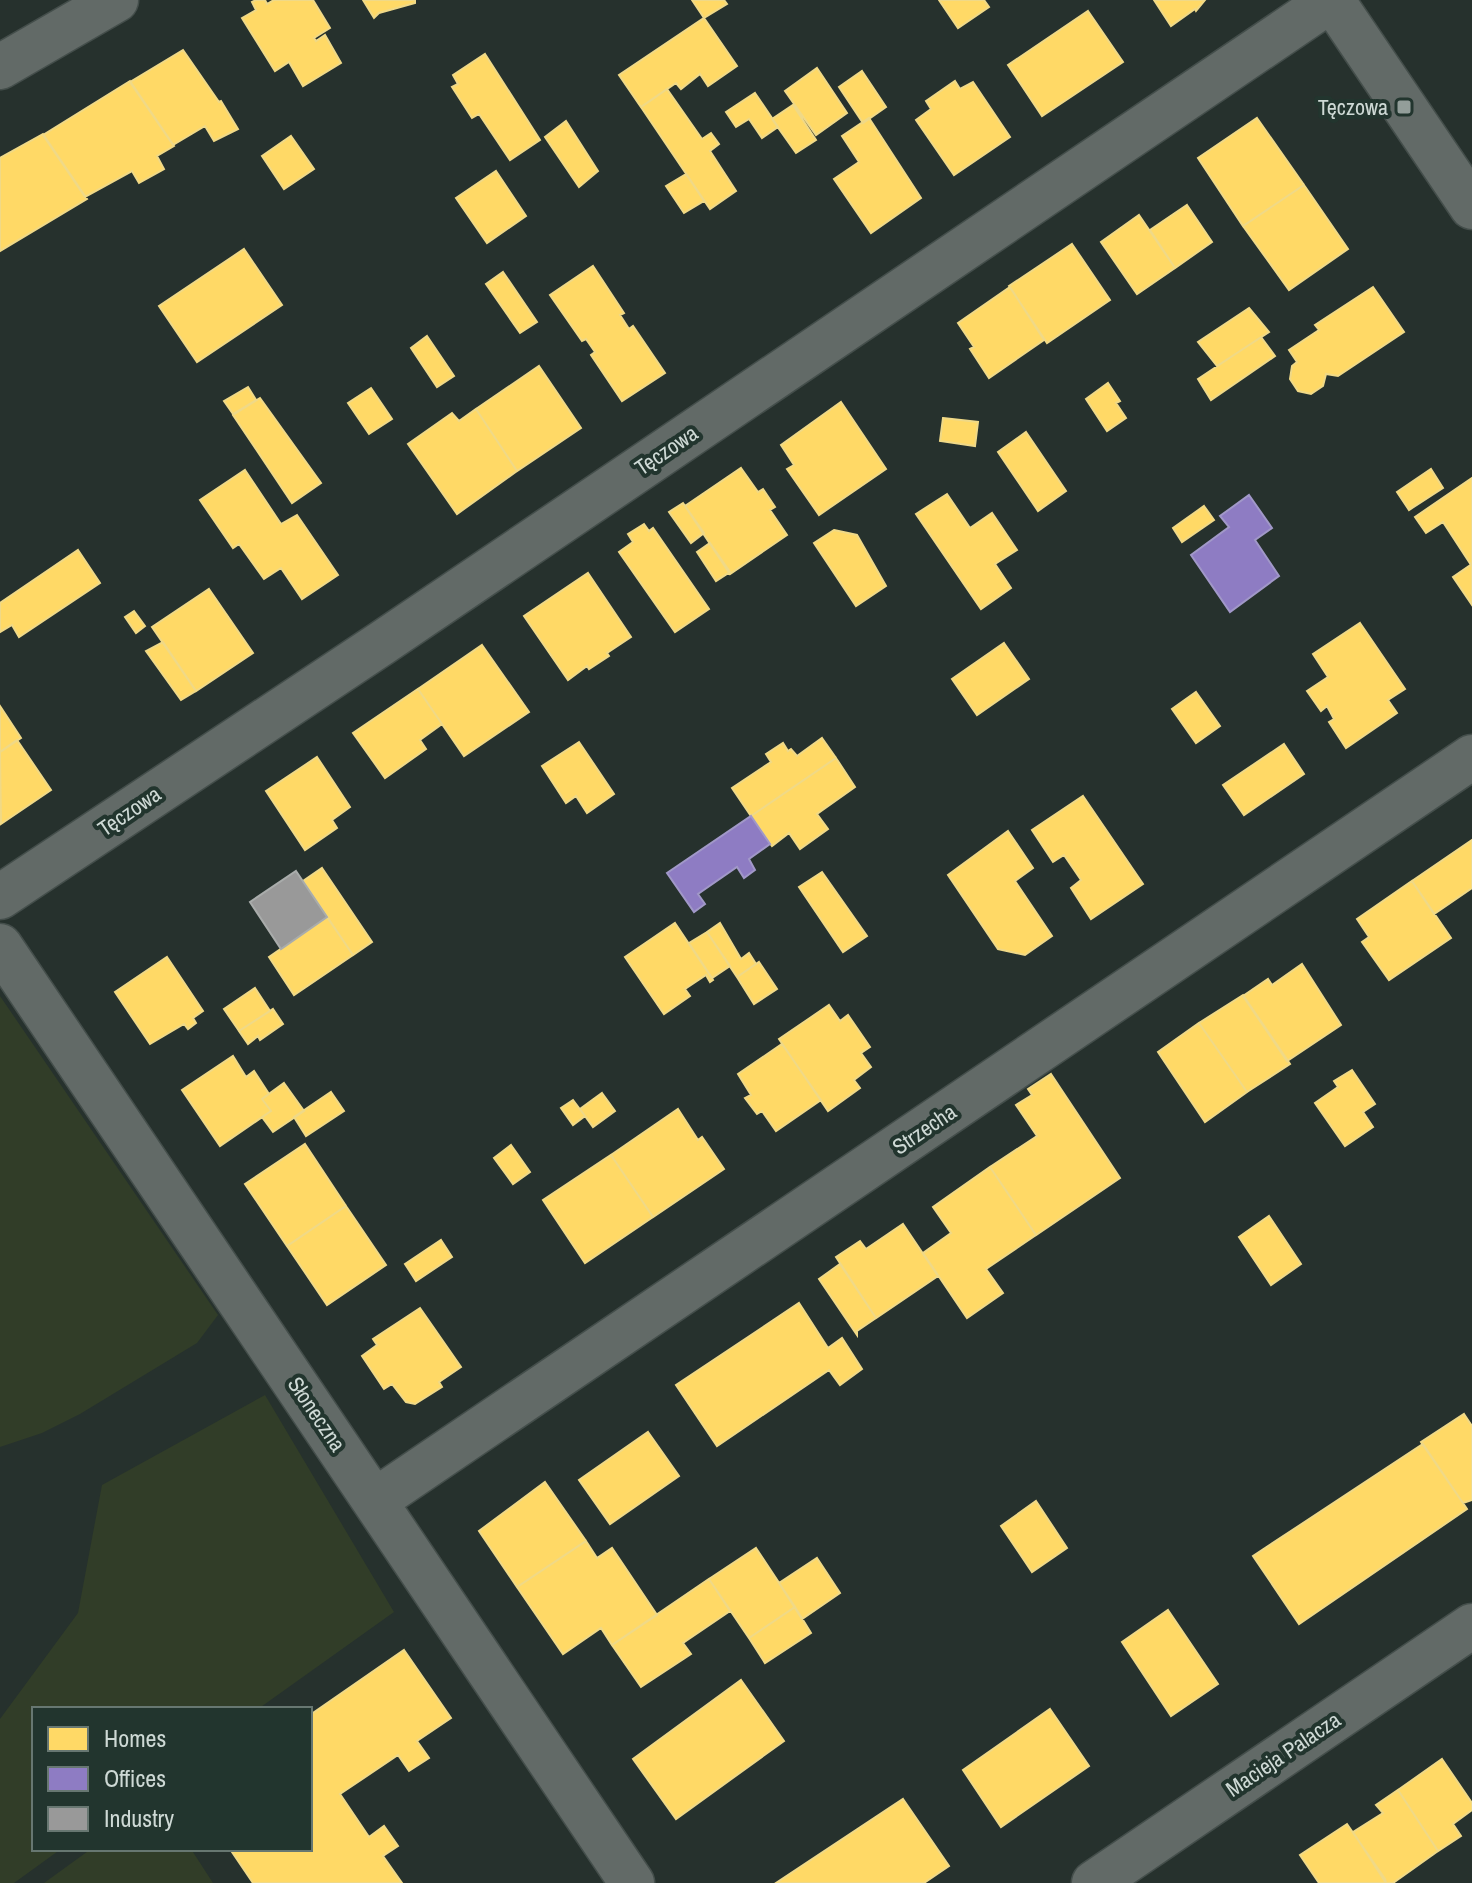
<svg xmlns="http://www.w3.org/2000/svg" width="1472" height="1883" viewBox="0 0 1472 1883" font-family="'Archivo Narrow',sans-serif">
	<style>
		.green { fill: #313d28 }
		.homes { fill: #ffd966; stroke: #f0d987; stroke-width: 2 }
		.offices { fill: #8e7cc3; stroke: #a198c8; stroke-width: 2 }
		.industry { fill: #999; stroke: #a9acab; stroke-width: 2 }
		.lines { fill: none; stroke-linecap: round; stroke-linejoin: round }
		.street-casing { stroke: #444e4b; stroke-width: 47 }
		.street { stroke: #626a67; stroke-width: 44 }
		.poi-dot { fill: #939e9a; stroke: #22352e; stroke-width: 3 }
		.labels { text-anchor: middle; stroke-width: 8; stroke-linejoin: round; paint-order: stroke }
		.poi-label { font-size: 22px; fill: #ced9d5; stroke: #22352e; text-anchor: end }
		.street-label { font-size: 22px; fill: #ced9d5; stroke: #22352e }
	</style>
	<rect width="100%" height="100%" fill="#26312d"/>
	<path class="green" d="M0 996 218 1315 197 1343 80 1414 42 1433 0 1447Z
		M265 1395 394 1612 258 1709H34V1849H61L14 1883H0V1719L78 1613 102 1485Z
		M91 1849H191L213 1883H44Z"/>
	<path class="homes" d="M256 0H265L267 4 274 0H313L330 28 314 38 316 41 325 35 341 63 303 86 289 62 275 71 242 18 256 10 252 2Z
		M363 0H415V3L379 13 374 18Z
		M692 0H724L727 4 704 18Z
		M939 0H984L989 7 958 28Z
		M1154 0H1205L1196 11 1195 9 1171 26Z
		M1088 11 1123 62 1042 116 1008 65Z
		M704 18 737 66 708 86 700 74 681 89 676 83 641 107 619 75Z
		M183 50 219 102 221 101 238 129 214 141 205 126 173 145 130 82Z
		M485 54 540 140 510 160 479 114 472 118 452 87 458 84 453 75Z
		M817 68 847 113 816 135 785 91Z
		M862 71 886 107 863 123 839 87Z
		M130 81 174 146 157 156 164 169 139 183 132 171 85 197 43 135Z
		M955 81 960 89 973 82 1010 137 954 175 916 120 931 109 926 101Z
		M667 89 702 139 711 133 719 144 710 151 736 191 710 209 641 107Z
		M755 93 778 127 762 138 749 119 736 127 726 112Z
		M793 105 816 140 796 153 772 119Z
		M869 118 921 198 871 233 834 179 859 162 842 136Z
		M1257 118 1304 185 1243 226 1198 158Z
		M566 121 598 171 579 187 545 137Z
		M43 134 87 199 0 251V158Z
		M291 136 314 169 284 189 262 156Z
		M496 171 526 216 487 243 456 198Z
		M686 174 704 201 684 213 666 186Z
		M1304 185 1348 249 1289 290 1243 226Z
		M1187 205 1212 242 1175 268 1150 230Z
		M1139 215 1175 268 1137 294 1101 242Z
		M1072 244 1110 300 1047 343 1009 286Z
		M244 249 282 305 197 362 159 306Z
		M593 266 624 313 620 315 629 329 633 326 665 373 622 401 591 355 595 352 586 339 582 341 550 295Z
		M503 272 537 322 520 333 486 284Z
		M1010 287 1044 340 989 378 970 349 974 347 958 323Z
		M1373 287 1404 332 1338 376 1326 374 1323 386 1311 394 1298 391 1290 379 1292 366 1297 362 1289 350 1319 330 1315 325Z
		M1249 308 1269 332 1217 366 1198 342Z
		M427 336 454 376 437 387 411 348Z
		M1261 337 1275 356 1211 400 1198 379Z
		M539 366 581 428 517 471 476 409Z
		M1108 383 1120 401 1116 403 1126 418 1107 431 1086 399Z
		M248 387 256 400 233 414 224 401Z
		M371 388 392 419 369 434 348 403Z
		M260 398 321 483 292 503 233 415Z
		M841 402 886 469 819 515 787 469 794 465 781 445Z
		M476 409 517 471 457 514 408 444 452 413 459 421Z
		M943 418 978 422 975 446 940 441Z
		M1026 432 1066 491 1038 511 998 452Z
		M741 468 758 492 763 489 775 507 770 510 787 535 730 574 685 506Z
		M1431 469 1443 488 1409 510 1397 492Z
		M245 470 281 524 297 515 338 575 302 599 281 568 264 579 239 544 233 548 200 500Z
		M1472 478V564L1471 565 1443 522 1426 533 1415 517Z
		M947 494 970 528 992 513 1017 550 995 564 1011 588 981 609 916 514Z
		M683 503 704 533 691 543 669 512Z
		M1204 506 1214 520 1182 542 1173 528Z
		M644 524 649 531 653 528 709 609 675 632 619 552 633 542 628 534Z
		M834 530 857 535 886 586 856 606 814 543Z
		M710 543 730 572 716 581 697 552Z
		M78 550 100 583 19 637 12 625 0 632V603Z
		M1472 564V605L1453 577Z
		M588 573 631 637 607 653 609 656 589 669 587 666 568 680 524 616Z
		M209 589 253 653 196 691 152 627Z
		M134 611 145 626 136 633 125 617Z
		M1360 623 1405 689 1388 700 1397 713 1346 748 1329 722 1334 719 1327 706 1321 711 1307 691 1328 677 1313 654Z
		M163 642 196 691 181 700 146 651Z
		M1004 643 1029 679 977 715 952 679Z
		M482 645 529 712 464 756 418 689Z
		M418 689 442 724 420 740 426 749 385 778 353 733Z
		M1196 692 1220 726 1196 743 1172 709Z
		M0 706 21 738 0 752Z
		M822 738 836 758 751 816 732 788 771 762 766 754 783 743 788 751 791 749 797 756Z
		M17 740 51 790 1 824 0 752Z
		M579 742 614 794 587 813 576 796 566 803 542 766Z
		M1284 744 1304 774 1244 815 1223 785Z
		M317 757 350 807 332 820 337 828 305 850 266 791Z
		M836 758 855 787 817 814 828 829 800 849 789 833 772 846 751 816Z
		M1083 796 1143 884 1091 919 1071 888 1081 880 1064 855 1053 862 1032 830Z
		M1008 831 1033 868 1015 881 1052 936 1025 955 998 949 948 875Z
		M1472 840V888L1434 914 1412 881Z
		M322 868 372 942 353 955 303 881Z
		M822 872 867 936 843 952 799 887Z
		M1412 881 1451 938 1389 980 1362 942 1369 937 1357 919Z
		M327 917 353 955 294 995 269 957Z
		M675 923 713 980 710 982 706 975 685 989 690 996 664 1014 625 957Z
		M720 923 741 959 749 953 756 964 737 977 707 932Z
		M707 932 730 966 712 978 689 943Z
		M167 957 203 1011 193 1018 196 1023 188 1029 184 1024 150 1044 115 992Z
		M759 962 777 989 754 1004 737 977Z
		M1302 964 1341 1025 1287 1061 1243 996 1268 979 1272 985Z
		M255 988 270 1011 239 1031 224 1009Z
		M1243 995 1290 1064 1247 1092 1199 1023Z
		M829 1005 840 1021 848 1015 870 1047 861 1053 871 1067 854 1080 860 1088 828 1111 779 1039Z
		M273 1009 283 1024 260 1040 258 1036 248 1044 239 1031Z
		M1199 1023 1247 1092 1205 1122 1158 1052Z
		M782 1044 821 1100 776 1131 762 1111 757 1114 745 1098 751 1095 738 1074Z
		M233 1056 246 1077 254 1071 269 1094 262 1099 271 1111 220 1146 182 1090Z
		M1352 1070 1375 1104 1363 1112 1373 1127 1345 1146 1315 1103 1338 1087 1334 1081Z
		M1051 1074 1120 1178 1036 1235 990 1167 1037 1136 1016 1105 1032 1095 1028 1089Z
		M284 1083 304 1111 273 1132 262 1117 271 1111 262 1099Z
		M331 1092 344 1111 306 1136 294 1117Z
		M602 1093 615 1111 593 1127 580 1109Z
		M573 1100 585 1116 573 1125 561 1108Z
		M678 1109 698 1140 702 1137 724 1169 653 1217 611 1155Z
		M305 1144 346 1206 287 1246 245 1184Z
		M511 1145 530 1172 513 1184 494 1158Z
		M611 1155 653 1217 585 1263 543 1200Z
		M990 1167 1036 1235 986 1269 1003 1293 967 1318 923 1253 951 1233 933 1207Z
		M346 1206 386 1265 327 1305 287 1246Z
		M1269 1216 1301 1264 1271 1285 1239 1237Z
		M903 1224 938 1276 876 1318 836 1257 860 1241 866 1249Z
		M441 1240 452 1257 416 1281 405 1264Z
		M840 1264 876 1318 857 1331V1335L819 1279Z
		M799 1303 828 1348 842 1338 862 1369 840 1385 829 1370 717 1446 676 1385Z
		M420 1308 461 1367 439 1382 442 1387 415 1404 406 1402 392 1384 384 1389 362 1356 377 1345 373 1339Z
		M1464 1414 1472 1426V1500L1463 1503 1467 1509 1421 1442Z
		M648 1432 679 1476 610 1524 579 1480Z
		M1423 1444 1467 1509 1299 1624 1253 1556Z
		M545 1482 586 1541 517 1587 479 1531Z
		M1036 1501 1067 1548 1032 1572 1001 1526Z
		M586 1541 597 1558 612 1548 657 1615 612 1645 601 1628 563 1654 517 1587Z
		M756 1548 795 1607 749 1638 709 1579Z
		M817 1558 840 1593 802 1619 779 1583Z
		M709 1579 730 1611 683 1643 691 1654 641 1687 612 1645Z
		M795 1607 811 1633 765 1663 749 1638Z
		M1168 1610 1218 1684 1171 1716 1122 1642Z
		M404 1650 451 1718 417 1741 429 1758 409 1771 398 1755 340 1794 369 1837 384 1826 398 1846 383 1856 402 1883H253L230 1849H310V1715Z
		M741 1680 784 1741 676 1819 633 1759Z
		M1050 1709 1089 1766 1001 1827 963 1770Z
		M1442 1759 1472 1803V1810L1453 1824 1461 1836 1438 1851 1398 1790Z
		M1398 1790 1438 1851 1393 1883H1386L1353 1832 1383 1813 1376 1805Z
		M903 1799 949 1866 924 1883H776Z
		M1347 1824 1385 1879 1386 1883H1319L1300 1855Z"/>
	<path class="offices" d="M1249 495 1272 528 1255 540 1279 576 1230 612 1191 555 1229 527 1220 516Z
		M751 816 770 844 749 859 755 870 744 878 737 867 698 894 705 904 694 912 667 873Z"/>
	<path class="industry" d="M296 871 327 917 281 949 250 902Z"/>
	<g class="lines">
		<g class="street-casing">
			<path id="street" d="M1332 0 1472 207
				M0 67 116 0
				M0 897 382 643 1331 0
				M0 946 632 1883
				M376 1500 1472 757
				M1094 1883 1472 1626"/>
		</g>
		<use href="#street" class="street"/>
	</g>
	<rect class="poi-dot" x="1396" y="99" width="16" height="16" rx="4"/>
	<g class="labels">
		<g class="poi-label">
			<text x="1388" y="115">Tęczowa</text>
		</g>
		<g class="street-label">
			<text transform="translate(666 450) rotate(-34)" y="8">Tęczowa</text>
			<text transform="translate(129 811) rotate(-34)" y="8">Tęczowa</text>
			<text transform="translate(924 1129) rotate(-34)" y="8">Strzecha</text>
			<text transform="translate(317 1414) rotate(56)" y="8">Słoneczna</text>
			<text transform="translate(1283 1754) rotate(-34)" y="8">Macieja Palacza</text>
		</g>
	</g>
	<rect x="32" y="1707" width="280" height="144" fill="#22352e" stroke="#677771" stroke-width="2"/>
	<rect x="48" y="1727" width="40" height="24" fill="#ffd966" stroke="#677771" stroke-width="2"/>
	<text x="104" y="1747" font-size="24" fill="#ced9d5">Homes</text>
	<rect x="48" y="1767" width="40" height="24" fill="#8e7cc3" stroke="#677771" stroke-width="2"/>
	<text x="104" y="1787" font-size="24" fill="#ced9d5">Offices</text>
	<rect x="48" y="1807" width="40" height="24" fill="#999999" stroke="#677771" stroke-width="2"/>
	<text x="104" y="1827" font-size="24" fill="#ced9d5">Industry</text>
</svg>
